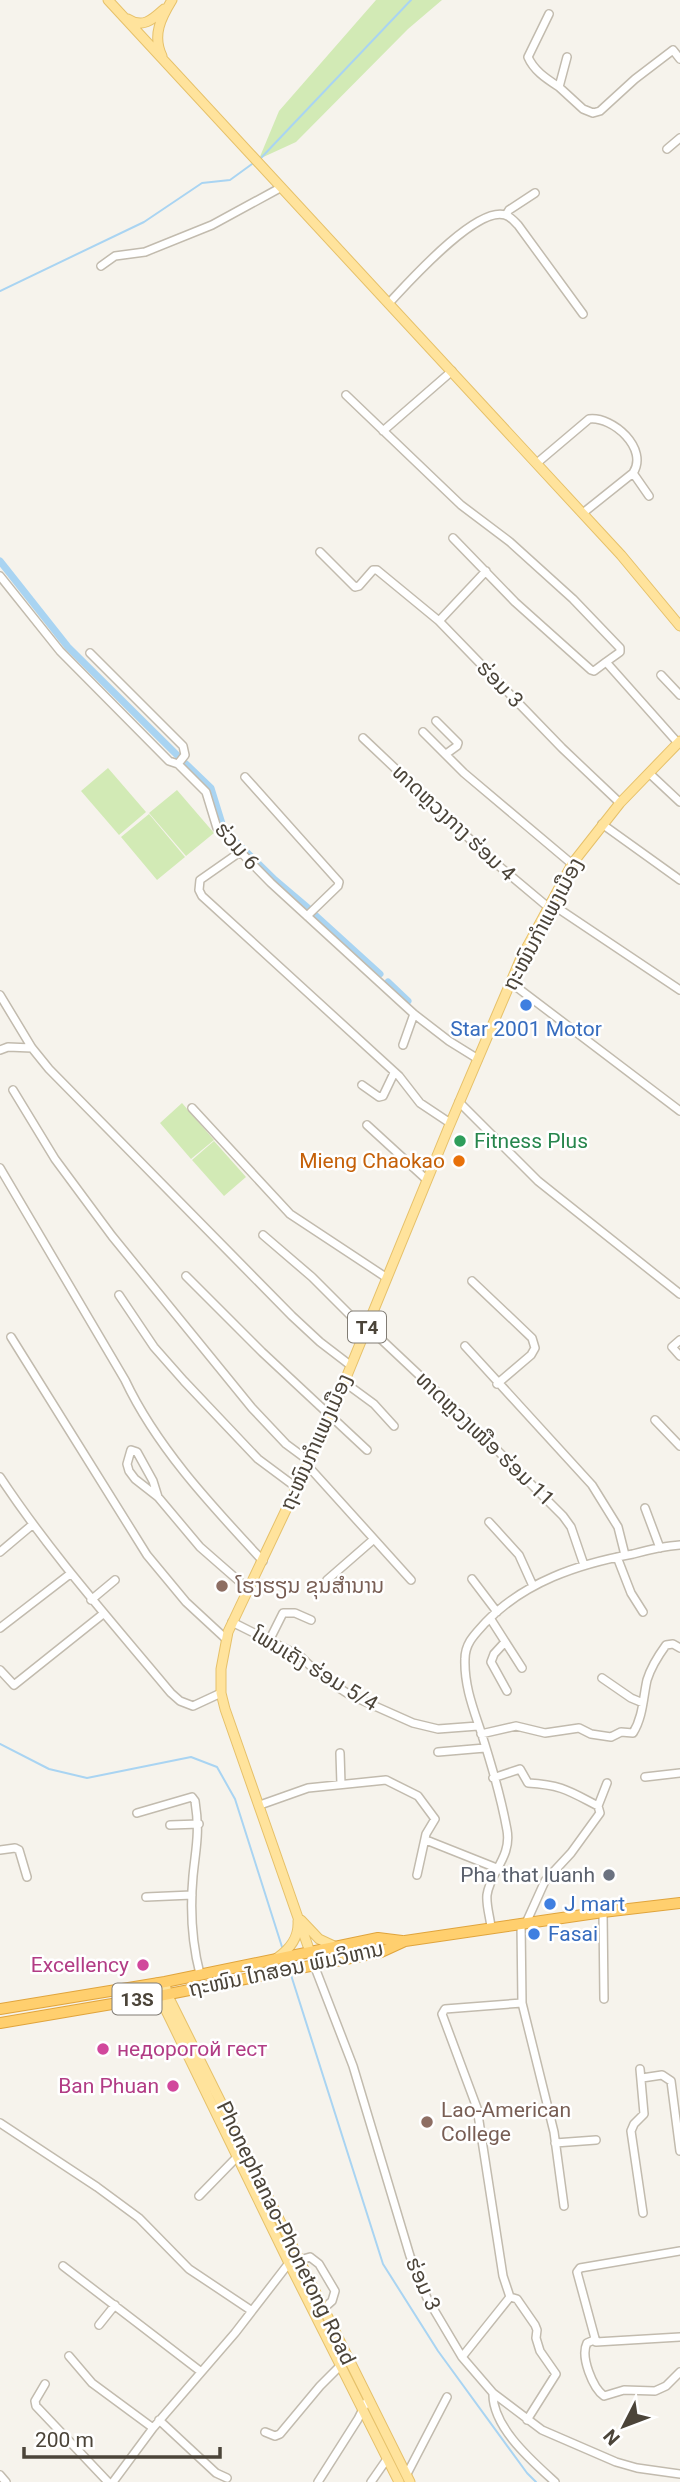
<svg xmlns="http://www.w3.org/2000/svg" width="680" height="2482" viewBox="0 0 680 2482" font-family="Roboto,'Noto Sans Lao',sans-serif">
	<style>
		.green { fill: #d2eab5 }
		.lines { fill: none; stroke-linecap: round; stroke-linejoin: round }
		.stream { stroke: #a9d4f2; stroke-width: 2 }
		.canal { stroke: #a9d4f2; stroke-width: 7 }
		.minor-casing { stroke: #c2bbae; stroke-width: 10 }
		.major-casing { stroke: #e6c16a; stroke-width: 11 }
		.highway-casing { stroke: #e0a43c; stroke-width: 12 }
		.minor { stroke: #fff; stroke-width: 7 }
		.major { stroke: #ffe39c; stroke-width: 9 }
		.highway { stroke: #ffcf6e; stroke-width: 10 }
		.shop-dot { fill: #3f7fe0; stroke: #fff; stroke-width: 2.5 }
		.leisure-dot { fill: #2e9e5b; stroke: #fff; stroke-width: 2.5 }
		.food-dot { fill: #e8710a; stroke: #fff; stroke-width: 2.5 }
		.education-dot { fill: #8d6e63; stroke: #fff; stroke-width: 2.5 }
		.worship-dot { fill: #6b7280; stroke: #fff; stroke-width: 2.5 }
		.hotel-dot { fill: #d1479c; stroke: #fff; stroke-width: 2.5 }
		.labels { text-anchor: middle; stroke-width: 5; stroke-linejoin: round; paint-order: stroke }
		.shield { fill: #fff; stroke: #817c74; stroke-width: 2 }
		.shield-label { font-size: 19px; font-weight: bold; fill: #4b4439 }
		.street-label { font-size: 21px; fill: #4b4439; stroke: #fff }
		.shop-label { font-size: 21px; fill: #366cbe; stroke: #fff; text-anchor: start }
		.leisure-label { font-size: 21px; fill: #27864d; stroke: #fff; text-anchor: start }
		.food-label { font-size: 21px; fill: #c56008; stroke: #fff; text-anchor: end }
		.education-label { font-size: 21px; fill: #785e54; stroke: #fff; text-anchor: start }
		.worship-label { font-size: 21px; fill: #5b616d; stroke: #fff; text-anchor: end }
		.hotel-label { font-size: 21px; fill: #b23c85; stroke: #fff; text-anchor: end }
	</style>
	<rect width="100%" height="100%" fill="#f6f3ec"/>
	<path class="green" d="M376 0H442L408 29 296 142 259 159 279 111Z
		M108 768 146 812 119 835 81 791Z
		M177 790 214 833 186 856 149 813Z
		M149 814 185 857 157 880 121 837Z
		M182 1103 214 1140 191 1159 160 1123Z
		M214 1141 246 1177 224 1196 192 1160Z"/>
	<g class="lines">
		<path class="stream" d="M260 159 411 0
			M0 291 144 222 202 183 230 180 252 164
			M0 1744 49 1769 87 1778 191 1757 217 1767 235 1799 283 1950
			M291 1975 383 2264 438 2351 527 2473 536 2482"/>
		<path class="canal" d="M0 561 68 647 178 756
			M186 764 211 788 224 830 275 880 308 908
			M314 914 380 974
			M388 982 408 1001"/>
		<g class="minor-casing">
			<path id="minor" d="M549 14 528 57C534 71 547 79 559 87
				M567 57 559 87 583 109 593 113 600 111 635 79 673 50 680 59
				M667 149 680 138
				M506 215 509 210 535 193
				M101 266 115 256 145 252 212 225 280 188
				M389 303C408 283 476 206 505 215 510 216 514 221 518 225L583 314
				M346 395 461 505 510 542 573 599 620 648V652L606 662 678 743
				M383 431 452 371
				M537 463 589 419C613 416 649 449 633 473L583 513
				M633 473 649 496
				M453 538 515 602 591 670 594 671 606 662
				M320 552 355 587 359 586 373 570H377L439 621 562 748 620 803
				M0 576 60 651 169 761 178 764 206 792 217 828 271 883 414 1014 449 1041 478 1059
				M439 621 486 571
				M90 653 183 746 185 755 178 764
				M661 675 680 695
				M436 721 458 743 457 746 446 754
				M423 732 464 773 572 864
				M363 738 493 861 548 907
				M649 773 680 802
				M245 777 339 882 338 886 307 916
				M602 824 680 880
				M240 852 200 880 199 890 202 896 399 1076 420 1103 450 1123
				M550 903 680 990
				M510 982 680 1111
				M0 995 32 1048 49 1069 292 1316 320 1342 350 1365
				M403 1045 414 1014
				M0 1050 8 1047 32 1048
				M362 1085 379 1097 383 1096 394 1073
				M13 1090 55 1159 112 1236 252 1408 286 1444 309 1461
				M459 1102 538 1181 680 1294
				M192 1108 290 1214 387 1278
				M367 1125 427 1180
				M0 1168 125 1380C157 1448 212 1506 263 1561
				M263 1235 312 1277 365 1330
				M186 1276 262 1352 367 1450
				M472 1281 532 1338 535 1348 531 1355 497 1384
				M119 1295 154 1347 184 1381 258 1459 297 1488
				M367 1326 469 1422 563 1516 571 1527 584 1565
				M11 1337 147 1555 186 1602 226 1639
				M680 1340 672 1347 680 1356
				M465 1346 592 1485 618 1527 625 1555
				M344 1382 374 1404 394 1426
				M655 1420 680 1446
				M308 1466 411 1580
				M0 1477C51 1554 112 1622 171 1693L180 1701 193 1706 221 1693
				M158 1497 153 1481 137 1452 131 1450 127 1464 129 1471 135 1479 158 1497 200 1547 248 1589
				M645 1508 660 1548
				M489 1522 519 1555 533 1586
				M0 1552 32 1525
				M617 1557 631 1593 643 1612
				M472 1579 497 1612
				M327 1580 374 1539
				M91 1600 115 1580
				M490 1618 522 1668
				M232 1622 300 1656 322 1677 350 1695 413 1723 438 1729 478 1726
				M0 1628 70 1574
				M270 1639 283 1613H295L311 1620
				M505 1642 494 1654 491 1662 507 1691
				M0 1670 14 1685 103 1614
				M602 1678 631 1698 643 1703
				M481 1734 516 1726 545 1733 579 1728 591 1734 611 1737 621 1732 633 1733C643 1717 643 1698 647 1680 651 1667 658 1656 666 1645L673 1644 680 1648
				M438 1752 485 1748
				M340 1753 341 1784
				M645 1777 680 1773
				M493 1778 520 1769 528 1783C562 1785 569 1791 598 1806
				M260 1805 308 1788 386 1780 418 1796 435 1819 426 1834 417 1875
				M137 1813 192 1797 195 1801C200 1833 196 1846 193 1876 190 1909 192 1943 200 1974
				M170 1825 199 1824
				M426 1840 499 1869
				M0 1850 15 1848 19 1850 27 1877
				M146 1897 192 1895
				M603 1912 604 1999
				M521 1923 522 2003 554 2132 564 2206
				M526 1923 545 1881 571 1853 600 1813 598 1806 607 1783
				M491 1927C490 1917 486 1905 487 1895 490 1872 512 1857 507 1830 501 1797 491 1763 481 1732 473 1708 464 1685 465 1659 465 1643 475 1634 485 1623 524 1582 578 1564 633 1554 648 1550 664 1546 680 1545
				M314 1965 353 2066 410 2256 427 2298 462 2357 493 2393 542 2430 616 2462 637 2468 680 2474
				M522 2003 445 2009 442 2014 477 2108 503 2276 510 2297 517 2299 535 2325 537 2330 536 2338 540 2351 556 2374 527 2420
				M640 2069 644 2114 634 2124 631 2131 643 2213
				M642 2078 662 2075 671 2081 680 2151
				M0 2123 97 2187 139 2218 189 2269 252 2311
				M555 2143 596 2140
				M199 2196 237 2157
				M680 2251 580 2268 577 2272 596 2342 680 2337
				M63 2266 200 2371
				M99 2325 115 2305
				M594 2340 587 2343C580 2357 593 2388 604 2396L624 2390 655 2391 666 2386 680 2372
				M69 2356 92 2383 153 2428
				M462 2357 510 2297
				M45 2384 35 2401 36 2406 108 2482
				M493 2393C492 2427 532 2461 555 2482
				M159 2420 216 2473 227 2478
				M265 2432 275 2436 280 2434 320 2386 340 2366
				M407 2474 447 2397
				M0 2475 6 2482
				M113 2482 153 2428 235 2333 289 2263 310 2257 319 2264 335 2291 332 2301 323 2309
				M318 2482 358 2419 368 2399
				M371 2482 387 2459"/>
		</g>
		<g class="major-casing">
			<path id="major" d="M108 0 621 555 680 626
				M128 19C143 29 153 19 164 9
				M162 56C152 35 161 18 172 0
				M301 1920 319 1939 334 1946
				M310 1952 225 1709 221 1693V1669L228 1632 330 1417 448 1129 521 958 572 864 620 803 680 741
				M277 1958C290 1949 299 1938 298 1921
				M165 1982 167 1994 410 2482
				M157 1983 159 1996 289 2263 399 2482"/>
		</g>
		<g class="highway-casing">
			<path id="highway" d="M0 2009 165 1982 378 1938 402 1941
				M0 2023 159 1996 381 1952 405 1941 603 1912 680 1903"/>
		</g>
		<use href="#minor" class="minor"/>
		<use href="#major" class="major"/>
		<use href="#highway" class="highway"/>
	</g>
	<g class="shop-dot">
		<circle cx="526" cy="1005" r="7"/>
		<circle cx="550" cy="1904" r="7"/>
		<circle cx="534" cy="1934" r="7"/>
	</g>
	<circle class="leisure-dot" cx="460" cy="1141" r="7"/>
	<circle class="food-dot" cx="459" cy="1161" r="7"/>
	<g class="education-dot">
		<circle cx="222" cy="1586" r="7"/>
		<circle cx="427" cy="2122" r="7"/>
	</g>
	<circle class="worship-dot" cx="609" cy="1875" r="7"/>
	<g class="hotel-dot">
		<circle cx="143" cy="1965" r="7"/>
		<circle cx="103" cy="2049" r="7"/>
		<circle cx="173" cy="2086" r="7"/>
	</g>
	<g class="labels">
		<g class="shield">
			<rect x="348" y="1311.5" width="38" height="31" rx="5"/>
			<rect x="112.5" y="1983.5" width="49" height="31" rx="5"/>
		</g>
		<g class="shield-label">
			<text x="367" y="1334">T4</text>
			<text x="137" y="2006">13S</text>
		</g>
		<g class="street-label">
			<text transform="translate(500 684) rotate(46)" y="7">ຮ່ອມ 3</text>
			<text transform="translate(454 823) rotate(43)" y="7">ທາດຫຼວງກາງ ຮ່ອມ 4</text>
			<text transform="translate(237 846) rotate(49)" y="7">ຮ່ວມ 6</text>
			<text transform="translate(543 924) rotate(-62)" y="7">ຖະໜົນກຳແພງເມືອງ</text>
			<text transform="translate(485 1439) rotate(44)" y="7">ທາດຫຼວງເໜືອ ຮ່ອມ 11</text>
			<text transform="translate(316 1442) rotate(-66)" y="7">ຖະໜົນກຳແພງເມືອງ</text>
			<text transform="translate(315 1669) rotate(31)" y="7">ໂພນເຄັງ ຮ່ອມ 5/4</text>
			<text transform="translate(286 1969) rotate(-12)" y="7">ຖະໜົນ ໄກສອນ ພົມວິຫານ</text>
			<text transform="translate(286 2233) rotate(64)" y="7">Phonephanao-Phonetong Road</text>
			<text transform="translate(423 2284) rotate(66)" y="7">ຮ່ອມ 3</text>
		</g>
		<g class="shop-label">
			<text x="526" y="1036" text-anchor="middle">Star 2001 Motor</text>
			<text x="564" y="1911">J mart</text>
			<text x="548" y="1941">Fasai</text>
		</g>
		<g class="leisure-label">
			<text x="474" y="1148">Fitness Plus</text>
		</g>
		<g class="food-label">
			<text x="445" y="1168">Mieng Chaokao</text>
		</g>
		<g class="education-label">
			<text x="236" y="1593">ໂຮງຮຽນ ຂຸນສຳນານ</text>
			<text x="441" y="2117">Lao-American<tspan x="441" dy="24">College</tspan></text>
		</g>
		<g class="worship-label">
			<text x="595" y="1882">Pha that luanh</text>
		</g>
		<g class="hotel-label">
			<text x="129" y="1972">Excellency</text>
			<text x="117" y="2056" text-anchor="start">недорогой гест</text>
			<text x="159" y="2093">Ban Phuan</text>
		</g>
	</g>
	<g transform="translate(624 2426) rotate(228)" stroke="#ffffff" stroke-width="5" paint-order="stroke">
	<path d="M0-5L12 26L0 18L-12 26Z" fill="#4b4439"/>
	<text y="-10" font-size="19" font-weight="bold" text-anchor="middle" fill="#4b4439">N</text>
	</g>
	<path d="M24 2447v10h196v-10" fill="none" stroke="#4b4439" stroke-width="3.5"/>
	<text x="35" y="2447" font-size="21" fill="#4b4439" stroke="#ffffff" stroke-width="5" paint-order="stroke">200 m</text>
</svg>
